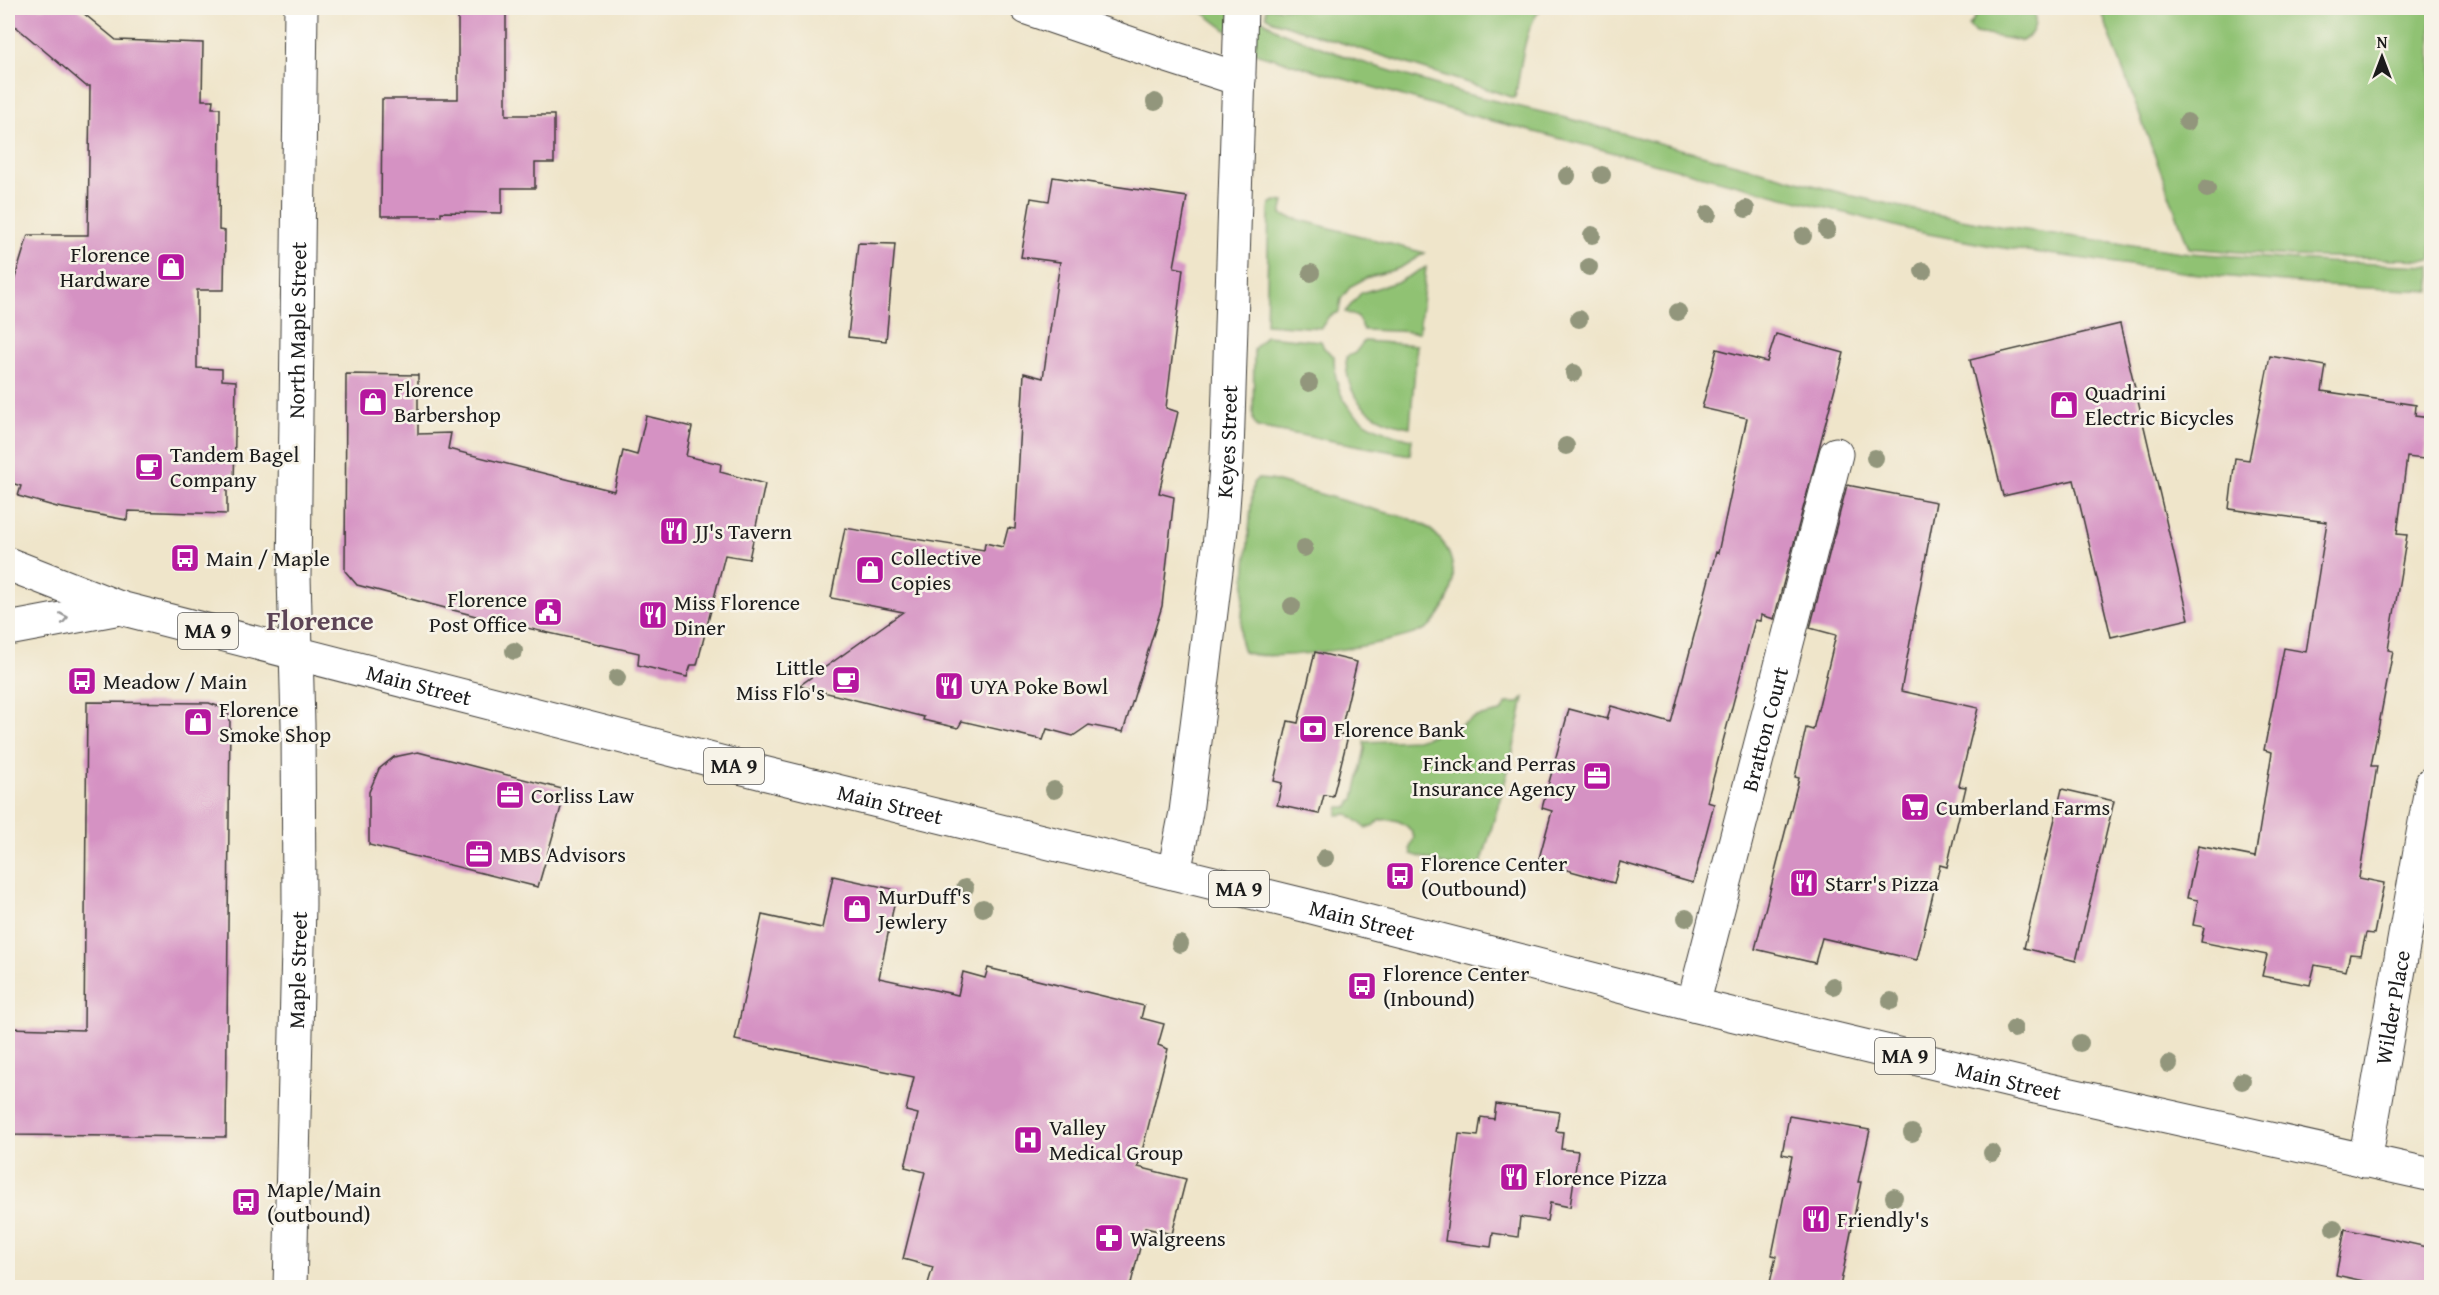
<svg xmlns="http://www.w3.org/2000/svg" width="2439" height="1295" viewBox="0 0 2439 1295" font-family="'Gentium Book Plus',serif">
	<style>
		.green { fill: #90c273; stroke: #566f48; stroke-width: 1.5 }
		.building { fill: #d592c3 }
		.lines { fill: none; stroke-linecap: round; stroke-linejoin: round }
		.minor-casing { stroke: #3c3a36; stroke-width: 35 }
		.secondary-casing { stroke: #3c3a36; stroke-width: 35 }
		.trunk-casing { stroke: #3c3a36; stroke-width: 35 }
		.minor { stroke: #fff; stroke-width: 33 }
		.secondary { stroke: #fff; stroke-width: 33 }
		.trunk { stroke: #fff; stroke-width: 33 }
		.tree { fill: #92967b }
		.oneway { stroke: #999 }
		.labels { text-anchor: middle; stroke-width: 5; stroke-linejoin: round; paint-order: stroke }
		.shield { fill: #f7f3e8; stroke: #5e5c59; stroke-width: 1.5 }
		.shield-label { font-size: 21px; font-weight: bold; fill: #1c1c1c }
		.poi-label { font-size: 22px; fill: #1c1c1c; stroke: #f7f3e8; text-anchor: start }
		.street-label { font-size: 22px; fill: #1c1c1c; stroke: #f7f3e8 }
		.district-label { font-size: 28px; font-weight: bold; fill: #5d4556; stroke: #f7f3e8 }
	</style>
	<rect width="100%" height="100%" fill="#f7f3e8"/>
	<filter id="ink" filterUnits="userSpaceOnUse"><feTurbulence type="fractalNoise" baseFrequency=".0167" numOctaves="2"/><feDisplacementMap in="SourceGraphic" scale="12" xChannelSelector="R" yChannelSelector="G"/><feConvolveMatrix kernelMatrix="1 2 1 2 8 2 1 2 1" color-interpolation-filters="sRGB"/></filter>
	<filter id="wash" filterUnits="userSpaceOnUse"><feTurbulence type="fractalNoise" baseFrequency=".008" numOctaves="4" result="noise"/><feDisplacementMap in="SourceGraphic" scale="24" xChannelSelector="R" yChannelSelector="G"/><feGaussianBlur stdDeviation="1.35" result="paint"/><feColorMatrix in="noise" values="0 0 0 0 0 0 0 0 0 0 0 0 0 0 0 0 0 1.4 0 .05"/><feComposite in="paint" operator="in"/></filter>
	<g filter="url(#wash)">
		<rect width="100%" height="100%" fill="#efe5ca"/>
		<path class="green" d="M1197 8H1244L1281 32 1355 60 1466 94 1563 117 1853 196 1924 212 2004 227 2189 253 2327 262 2431 266V291L2327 286 2189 273 1997 247 1918 232 1462 113 1258 54Z
			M1266 8H1543C1524 22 1520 75 1515 98L1273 21 1266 16Z
			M1981 8H2033C2037 22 2036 33 2022 41L1975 33 1969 26Z
			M2100 8H2431V260L2291 256 2189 248Z
			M1275 201 1284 202 1281 215 1425 253 1400 268 1366 278 1351 286 1341 299 1339 312 1329 316 1321 328 1266 324 1269 210 1270 204Z
			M1426 267 1419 332 1364 330 1357 317 1345 312 1361 293 1400 281Z
			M1265 336 1321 341 1324 348 1334 356C1334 410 1364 429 1412 439L1410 455 1257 427 1253 420 1254 349Z
			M1364 341 1417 345 1410 427C1368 420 1346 400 1346 357L1355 353Z
			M1257 479 1271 480C1306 490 1341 500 1376 510 1391 514 1410 517 1424 525 1453 544 1462 577 1444 607 1440 614 1434 623 1427 628 1406 643 1266 664 1244 652L1240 639 1253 483Z
			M1524 698 1511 761 1478 875 1411 854 1410 848 1414 837C1408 822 1395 818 1380 820L1374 825 1366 828 1348 814 1337 815 1339 807H1348L1354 799 1365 749 1364 742 1417 740 1455 728 1476 717 1501 712 1507 703H1519Z"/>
		<g id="blocks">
			<path class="building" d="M8 8H77L116 40 203 43 202 100H213L212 108H220L219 230 225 231 224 290H197V368L222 369V380L236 381 234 487H227V514L128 511 127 520 57 507 18 496 21 486 8 482V301L28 235H88L90 86H86L8 20Z
				M458 8H506V115H554V163H535V188H502V213L441 212V216H381L382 99H458Z
				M1053 177 1187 197 1174 267 1183 269 1166 408 1178 412 1159 493 1174 497 1162 606 1123 732 1089 725 1073 736 1047 729 1043 740 962 721 958 728 923 720 924 717 799 686 903 612 831 598 845 528 984 550 985 543 1003 547 1008 528 1015 529 1024 373 1043 378 1060 262 1021 257 1031 198 1049 201Z
				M858 243 895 244 886 341 848 337Z
				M2120 324 2189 619 2111 637 2074 480 2003 496 1970 360Z
				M1776 334 1844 353 1774 619 1761 615 1760 621 1755 620 1707 802 1714 804 1693 883 1620 862 1614 883 1538 862 1552 811 1542 808 1569 709 1607 719 1611 706 1671 723 1716 552 1718 553 1747 418 1702 408 1717 349 1767 362Z
				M2270 356 2326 366 2322 391 2416 405 2415 416 2430 418 2424 459 2407 457 2397 534 2407 535 2388 650 2393 651 2371 766H2377L2359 878 2384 883 2374 934 2366 933 2361 955 2350 954 2346 971 2315 965 2310 985 2262 976 2267 955 2201 942 2204 927 2193 925 2198 900 2187 898 2198 846 2255 857 2272 752 2264 750 2284 648 2306 652 2327 522 2229 509 2235 458 2249 460Z
				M346 374 418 375V434L451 433 448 449 614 491 623 451 637 455 646 416 692 427 686 456 721 464 720 472 765 484 749 559 725 555 697 665H691L687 677 638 665 639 653 495 621 357 585 345 571Z
				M1847 485 1936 502 1901 691 1978 708 1959 786 1966 787 1947 867 1940 865 1917 960 1822 938 1815 963 1755 949 1799 778 1795 777 1806 728 1813 730 1836 635 1810 628Z
				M1315 652 1357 662 1340 734 1348 736 1333 796 1324 795 1319 814 1277 805 1282 783 1274 781 1288 721 1298 723Z
				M87 702 209 703 220 707 230 716 226 1137 8 1135V1028L84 1030Z
				M418 752 566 790 538 887 369 845V792L379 769 394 757Z
				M2062 789 2114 801 2076 961 2024 948Z
				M833 876 897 890 879 978 958 995 963 972 985 978 988 968 1144 1006 1141 1018 1164 1024 1158 1045 1168 1049 1138 1167 1186 1179 1172 1234 1145 1228 1130 1287H927L933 1267 903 1259 925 1172 905 1167 918 1114 906 1111 914 1077 735 1040 762 915 822 928Z
				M1496 1104 1559 1112 1556 1131 1563 1132 1561 1149 1578 1151 1570 1207 1550 1203 1547 1221 1520 1217 1518 1237 1493 1233 1491 1247 1445 1241 1459 1134 1478 1136 1481 1117 1494 1119Z
				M1789 1116 1870 1130 1858 1182H1861L1840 1287H1769L1776 1256 1772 1255 1792 1156 1782 1154Z
				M2345 1229 2432 1248V1287H2391L2336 1275Z"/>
		</g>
	</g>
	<g filter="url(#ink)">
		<use href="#blocks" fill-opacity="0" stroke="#3c3a36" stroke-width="1.5"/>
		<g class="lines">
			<g class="minor-casing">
				<g id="minor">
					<path d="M1027 8 1164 55 1239 79"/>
					<path id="s1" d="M1174 873 1186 812 1202 686 1222 521 1227 453 1241 8"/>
					<path id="s2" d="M1693 1005 1836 454"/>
					<path id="s3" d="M2365 1161 2432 783"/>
				</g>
			</g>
			<g class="secondary-casing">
				<g id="secondary">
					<path d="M8 629 120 608"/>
					<path id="s4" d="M290 1288 299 904 298 724 294 576 301 8"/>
				</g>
			</g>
			<g class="trunk-casing">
				<g id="trunk">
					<path id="s5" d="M8 564 120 608 767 774 1304 905 1693 1005 2031 1086 2432 1175"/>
				</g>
			</g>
			<use href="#minor" class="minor"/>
			<use href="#secondary" class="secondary"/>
			<use href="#trunk" class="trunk"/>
		</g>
		<g class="tree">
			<circle cx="1155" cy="102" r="9"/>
			<circle cx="2187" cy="122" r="9"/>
			<circle cx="1602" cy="175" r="9"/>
			<circle cx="1567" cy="176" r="9"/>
			<circle cx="2207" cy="189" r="9"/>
			<circle cx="1746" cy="209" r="9"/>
			<circle cx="1708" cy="214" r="9"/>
			<circle cx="1827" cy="230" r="9"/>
			<circle cx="1592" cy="235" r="9"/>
			<circle cx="1803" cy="236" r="9"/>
			<circle cx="1589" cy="267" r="9"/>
			<circle cx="1923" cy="271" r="9"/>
			<circle cx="1311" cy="273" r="9"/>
			<circle cx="1678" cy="312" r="9"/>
			<circle cx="1579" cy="319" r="9"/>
			<circle cx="1574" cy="373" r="9"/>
			<circle cx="1309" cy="383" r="9"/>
			<circle cx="1566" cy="446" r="9"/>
			<circle cx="1875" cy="458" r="9"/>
			<circle cx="1304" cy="548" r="9"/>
			<circle cx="1292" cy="606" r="9"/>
			<circle cx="514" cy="651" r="9"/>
			<circle cx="617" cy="678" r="9"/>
			<circle cx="1054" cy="790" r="9"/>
			<circle cx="1325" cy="858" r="9"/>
			<circle cx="965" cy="888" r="9"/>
			<circle cx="983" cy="908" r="9"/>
			<circle cx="1686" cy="918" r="9"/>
			<circle cx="1180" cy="944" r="9"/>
			<circle cx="1833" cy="986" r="9"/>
			<circle cx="1891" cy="1001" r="9"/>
			<circle cx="2014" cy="1029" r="9"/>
			<circle cx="2080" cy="1043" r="9"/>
			<circle cx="2169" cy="1064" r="9"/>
			<circle cx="2242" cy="1081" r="9"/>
			<circle cx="1912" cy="1133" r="9"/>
			<circle cx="1992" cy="1153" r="9"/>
			<circle cx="1894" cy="1197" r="9"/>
			<circle cx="2334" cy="1228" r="9"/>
		</g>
		<defs><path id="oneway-chevron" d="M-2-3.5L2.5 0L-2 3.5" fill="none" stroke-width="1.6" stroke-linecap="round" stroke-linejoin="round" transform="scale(1.5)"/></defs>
		<use class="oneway" href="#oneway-chevron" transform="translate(64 618) rotate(-10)"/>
	</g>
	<defs>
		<g id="shop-square" transform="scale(1.5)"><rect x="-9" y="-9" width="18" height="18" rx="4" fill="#b5179e" stroke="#f7f3e8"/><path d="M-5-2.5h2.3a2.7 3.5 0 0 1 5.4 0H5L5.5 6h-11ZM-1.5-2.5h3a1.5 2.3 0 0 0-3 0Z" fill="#fff"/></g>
		<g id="cafe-square" transform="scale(1.5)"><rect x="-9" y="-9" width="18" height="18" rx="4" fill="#b5179e" stroke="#f7f3e8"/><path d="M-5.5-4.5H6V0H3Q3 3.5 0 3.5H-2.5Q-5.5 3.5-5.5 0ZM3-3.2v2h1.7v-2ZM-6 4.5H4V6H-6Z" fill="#fff"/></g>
		<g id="restaurant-square" transform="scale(1.5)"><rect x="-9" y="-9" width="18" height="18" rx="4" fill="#b5179e" stroke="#f7f3e8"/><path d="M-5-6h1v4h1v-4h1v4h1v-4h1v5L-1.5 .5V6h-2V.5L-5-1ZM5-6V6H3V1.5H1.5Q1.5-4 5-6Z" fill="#fff"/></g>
		<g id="bus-square" transform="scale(1.5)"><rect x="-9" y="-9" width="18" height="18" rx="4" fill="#b5179e" stroke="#f7f3e8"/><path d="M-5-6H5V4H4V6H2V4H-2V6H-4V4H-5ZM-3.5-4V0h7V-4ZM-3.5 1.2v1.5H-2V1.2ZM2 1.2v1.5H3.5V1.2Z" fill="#fff"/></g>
		<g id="civic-square" transform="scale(1.5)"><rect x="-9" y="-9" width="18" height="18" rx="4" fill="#b5179e" stroke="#f7f3e8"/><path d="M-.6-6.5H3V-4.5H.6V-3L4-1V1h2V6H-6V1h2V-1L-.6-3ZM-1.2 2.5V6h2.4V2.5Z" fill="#fff"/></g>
		<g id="bank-square" transform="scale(1.5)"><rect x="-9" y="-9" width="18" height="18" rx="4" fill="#b5179e" stroke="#f7f3e8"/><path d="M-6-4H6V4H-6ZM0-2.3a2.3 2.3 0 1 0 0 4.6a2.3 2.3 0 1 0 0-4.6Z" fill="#fff"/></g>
		<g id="office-square" transform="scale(1.5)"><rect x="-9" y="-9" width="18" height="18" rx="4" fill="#b5179e" stroke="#f7f3e8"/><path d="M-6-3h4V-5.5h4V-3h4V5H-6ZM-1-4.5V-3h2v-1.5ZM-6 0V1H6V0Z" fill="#fff"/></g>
		<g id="supermarket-square" transform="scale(1.5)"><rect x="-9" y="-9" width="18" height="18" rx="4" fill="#b5179e" stroke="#f7f3e8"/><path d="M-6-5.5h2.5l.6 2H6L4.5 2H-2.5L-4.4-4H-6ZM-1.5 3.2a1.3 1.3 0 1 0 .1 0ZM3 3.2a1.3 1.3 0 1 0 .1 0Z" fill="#fff"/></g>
		<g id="hospital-square" transform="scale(1.5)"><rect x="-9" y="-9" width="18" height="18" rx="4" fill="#b5179e" stroke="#f7f3e8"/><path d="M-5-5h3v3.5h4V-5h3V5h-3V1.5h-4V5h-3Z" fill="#fff"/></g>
		<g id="pharmacy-square" transform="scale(1.5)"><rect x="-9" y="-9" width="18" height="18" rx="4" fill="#b5179e" stroke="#f7f3e8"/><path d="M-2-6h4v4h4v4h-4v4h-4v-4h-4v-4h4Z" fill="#fff"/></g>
	</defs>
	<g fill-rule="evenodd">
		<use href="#shop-square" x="171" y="267"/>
		<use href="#shop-square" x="373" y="402"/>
		<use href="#shop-square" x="2064" y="405"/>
		<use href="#cafe-square" x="149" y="467"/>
		<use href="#restaurant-square" x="674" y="531"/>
		<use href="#bus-square" x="185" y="558"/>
		<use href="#shop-square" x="870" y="570"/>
		<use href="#civic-square" x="548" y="612"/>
		<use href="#restaurant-square" x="653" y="615"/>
		<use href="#cafe-square" x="846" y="680"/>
		<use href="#bus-square" x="82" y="681"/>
		<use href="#restaurant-square" x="949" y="686"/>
		<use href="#shop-square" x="198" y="722"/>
		<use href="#bank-square" x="1313" y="729"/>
		<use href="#office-square" x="1597" y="776"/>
		<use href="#office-square" x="510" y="795"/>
		<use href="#supermarket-square" x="1915" y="807"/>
		<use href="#office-square" x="479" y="854"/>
		<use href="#bus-square" x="1400" y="876"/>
		<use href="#restaurant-square" x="1804" y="883"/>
		<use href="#shop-square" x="857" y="909"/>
		<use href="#bus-square" x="1362" y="986"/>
		<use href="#hospital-square" x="1028" y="1140"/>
		<use href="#restaurant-square" x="1514" y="1177"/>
		<use href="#bus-square" x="246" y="1202"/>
		<use href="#restaurant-square" x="1816" y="1219"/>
		<use href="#pharmacy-square" x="1109" y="1238"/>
	</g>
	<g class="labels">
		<g class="shield">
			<rect x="178" y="613" width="60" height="36" rx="4.5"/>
			<rect x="704" y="748" width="60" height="36" rx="4.5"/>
			<rect x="1209" y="871" width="60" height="36" rx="4.5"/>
			<rect x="1875" y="1038" width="60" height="36" rx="4.5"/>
		</g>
		<g class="shield-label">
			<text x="208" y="638">MA 9</text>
			<text x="734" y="773">MA 9</text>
			<text x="1239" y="896">MA 9</text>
			<text x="1905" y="1063">MA 9</text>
		</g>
		<g class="poi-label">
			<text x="150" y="262" text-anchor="end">Florence<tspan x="150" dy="25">Hardware</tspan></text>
			<text x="394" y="397">Florence<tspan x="394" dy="25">Barbershop</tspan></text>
			<text x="2085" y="400">Quadrini<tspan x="2085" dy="25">Electric Bicycles</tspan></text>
			<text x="170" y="462">Tandem Bagel<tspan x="170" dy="25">Company</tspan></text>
			<text x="695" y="539">JJ's Tavern</text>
			<text x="891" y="565">Collective<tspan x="891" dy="25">Copies</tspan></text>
			<text x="206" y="566">Main / Maple</text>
			<text x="527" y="607" text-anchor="end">Florence<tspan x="527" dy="25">Post Office</tspan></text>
			<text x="674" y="610">Miss Florence<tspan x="674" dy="25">Diner</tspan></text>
			<text x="825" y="675" text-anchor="end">Little<tspan x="825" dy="25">Miss Flo's</tspan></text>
			<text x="103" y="689">Meadow / Main</text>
			<text x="970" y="694">UYA Poke Bowl</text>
			<text x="219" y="717">Florence<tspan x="219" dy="25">Smoke Shop</tspan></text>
			<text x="1334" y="737">Florence Bank</text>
			<text x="1576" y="771" text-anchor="end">Finck and Perras<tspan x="1576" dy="25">Insurance Agency</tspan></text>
			<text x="531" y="803">Corliss Law</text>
			<text x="1936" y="815">Cumberland Farms</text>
			<text x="500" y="862">MBS Advisors</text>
			<text x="1421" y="871">Florence Center<tspan x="1421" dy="25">(Outbound)</tspan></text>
			<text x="1825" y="891">Starr's Pizza</text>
			<text x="878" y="904">MurDuff's<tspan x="878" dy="25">Jewlery</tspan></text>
			<text x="1383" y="981">Florence Center<tspan x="1383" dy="25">(Inbound)</tspan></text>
			<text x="1049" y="1135">Valley<tspan x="1049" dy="25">Medical Group</tspan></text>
			<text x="1535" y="1185">Florence Pizza</text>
			<text x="267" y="1197">Maple/Main<tspan x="267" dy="25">(outbound)</tspan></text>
			<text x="1837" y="1227">Friendly's</text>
			<text x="1130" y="1246">Walgreens</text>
		</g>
		<g class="street-label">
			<text dy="8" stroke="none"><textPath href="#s4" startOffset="958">North Maple Street</textPath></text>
			<text dy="8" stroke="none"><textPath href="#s1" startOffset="435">Keyes Street</textPath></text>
			<text dy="8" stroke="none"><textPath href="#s5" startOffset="429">Main Street</textPath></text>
			<text dy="8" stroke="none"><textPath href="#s2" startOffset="285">Bratton Court</textPath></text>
			<text dy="8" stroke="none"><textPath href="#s5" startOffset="915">Main Street</textPath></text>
			<text dy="8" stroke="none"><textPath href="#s5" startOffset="1401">Main Street</textPath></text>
			<text dy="8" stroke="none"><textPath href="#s4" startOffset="318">Maple Street</textPath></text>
			<text dy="8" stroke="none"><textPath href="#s3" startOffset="156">Wilder Place</textPath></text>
			<text dy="8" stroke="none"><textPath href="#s5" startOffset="2067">Main Street</textPath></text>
		</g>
		<g class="district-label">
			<text x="320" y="630">Florence</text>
		</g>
	</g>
	<rect width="2439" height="1295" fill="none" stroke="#f7f3e8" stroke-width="30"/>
	<g transform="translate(2382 57)" stroke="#f7f3e8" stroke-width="4.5" paint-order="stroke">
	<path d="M0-4.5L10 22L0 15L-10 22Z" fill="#1c1c1c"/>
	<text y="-9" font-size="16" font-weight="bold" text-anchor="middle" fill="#1c1c1c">N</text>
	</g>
</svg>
